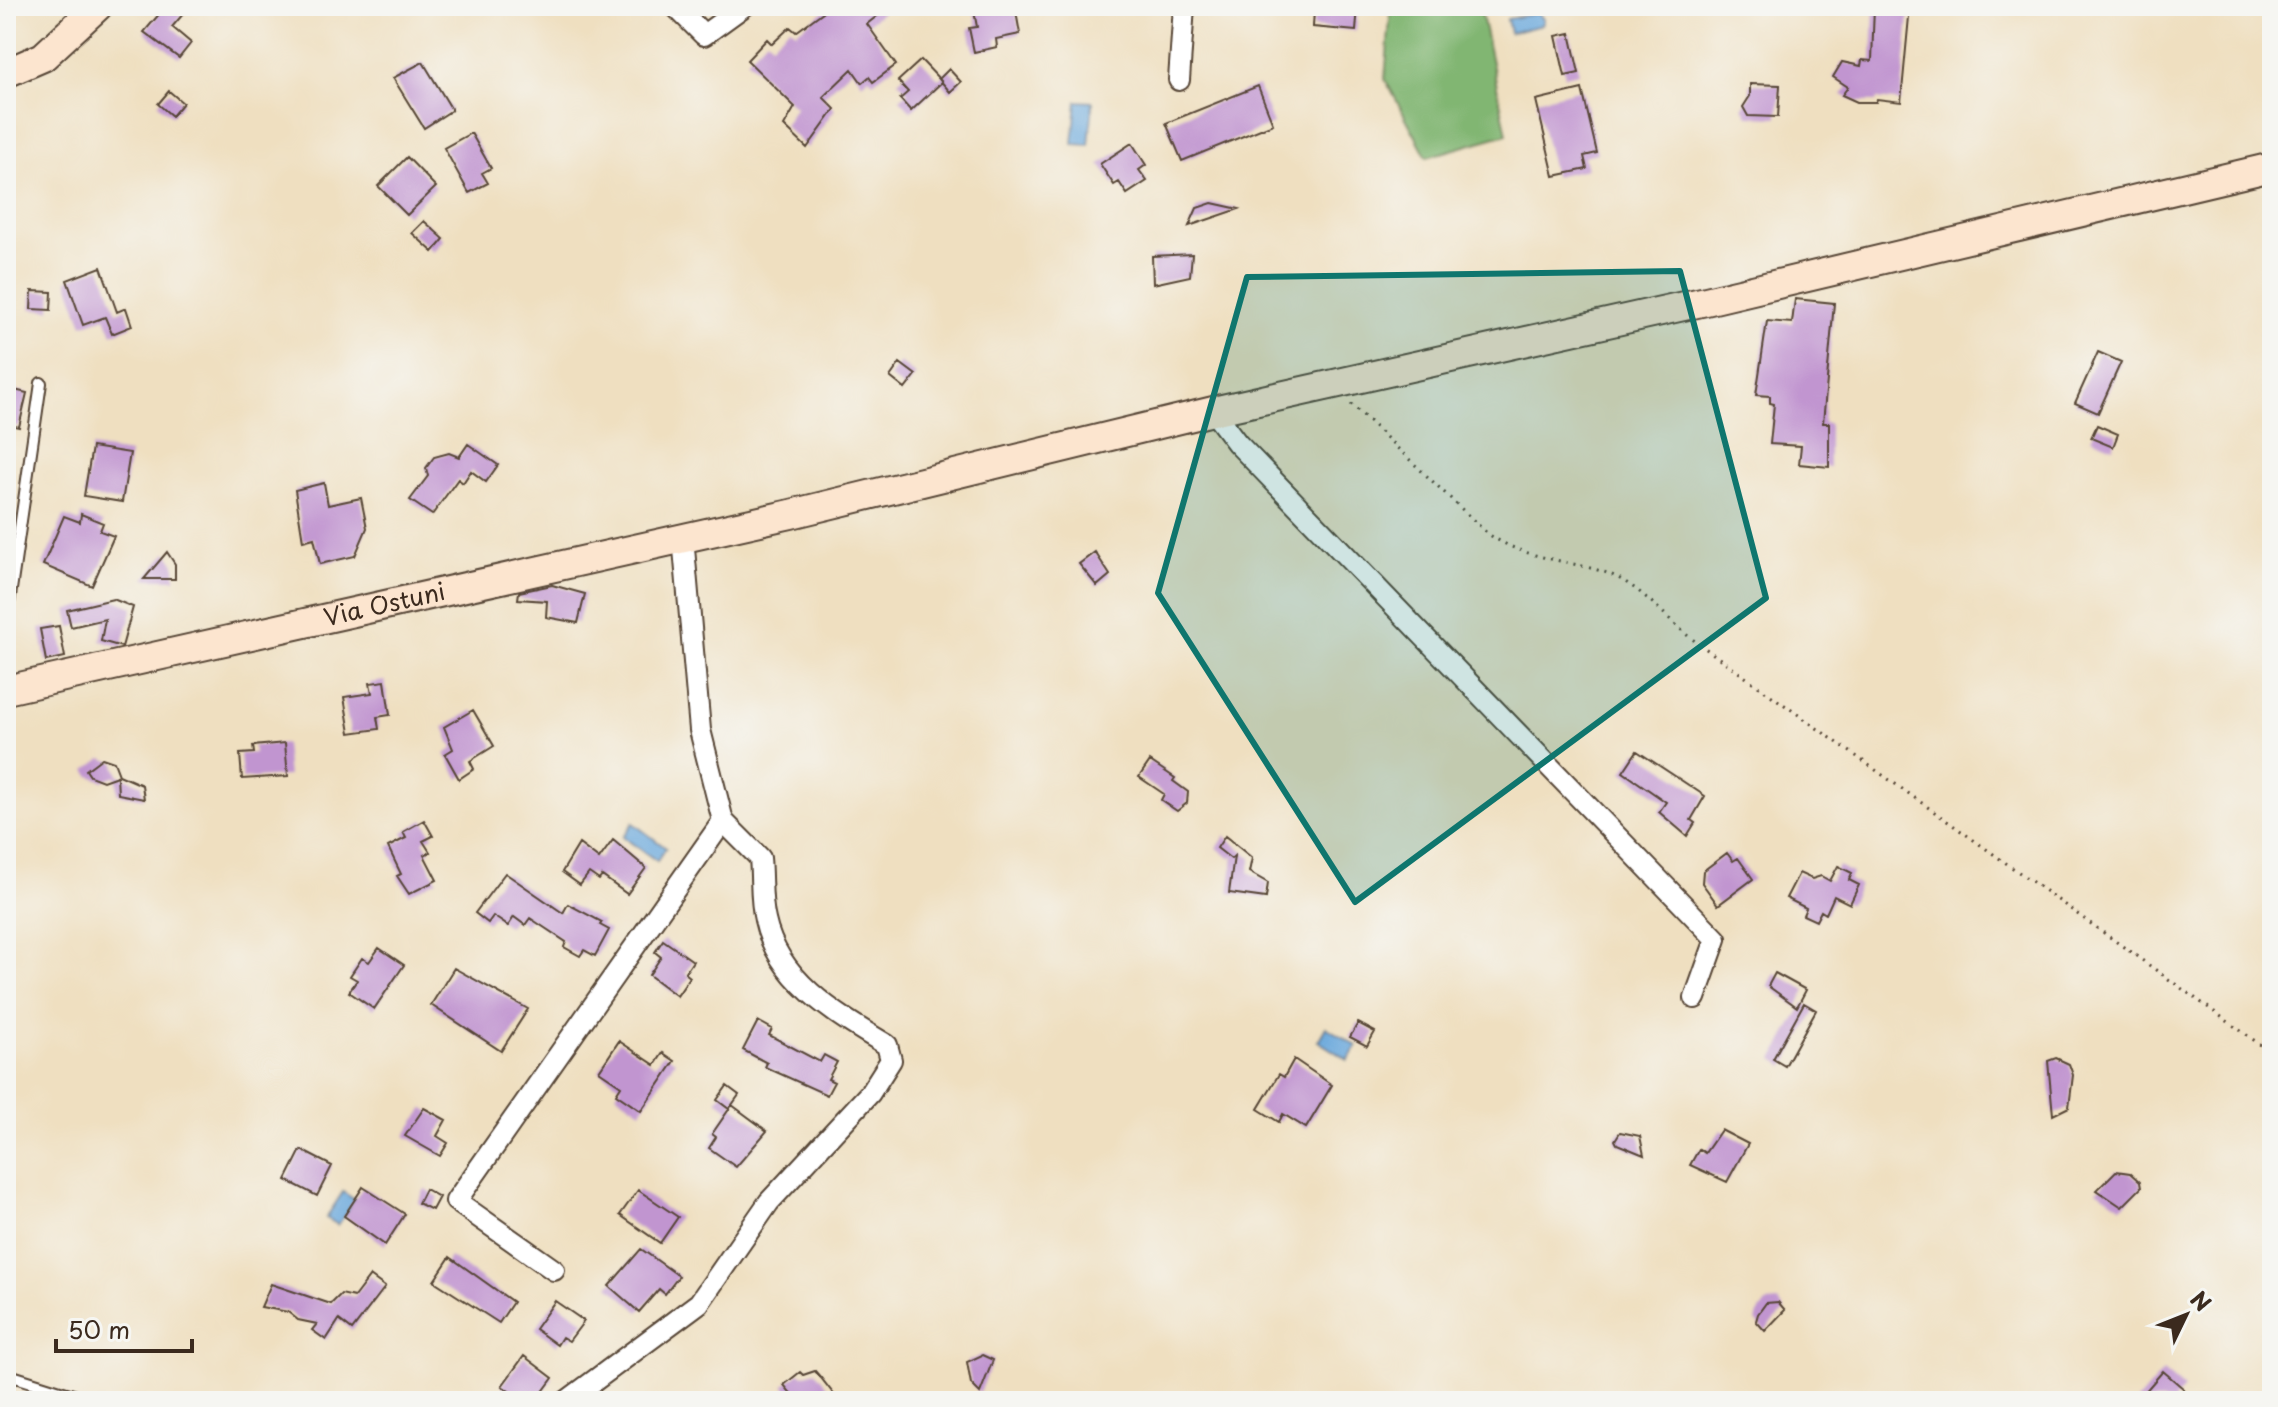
<svg xmlns="http://www.w3.org/2000/svg" width="2278" height="1407" viewBox="0 0 2278 1407" font-family="'Playpen Sans',sans-serif">
	<style>
		.forest { fill: #81b672; stroke: #5e7048; stroke-width: 2 }
		.water { fill: #6aa8dc; stroke: #52697d; stroke-width: 2 }
		.building { fill: #c195d0 }
		.lines { fill: none; stroke-linecap: round; stroke-linejoin: round }
		.service-casing { stroke: #564536; stroke-width: 14 }
		.minor-casing { stroke: #564536; stroke-width: 24 }
		.secondary-casing { stroke: #564536; stroke-width: 32 }
		.path { stroke: #564536; stroke-width: 3; stroke-dasharray: 2 6; stroke-linecap: butt }
		.service { stroke: #fff; stroke-width: 10 }
		.minor { stroke: #fff; stroke-width: 20 }
		.secondary { stroke: #fce5cf; stroke-width: 28 }
		.marked { fill: #0f766e; fill-opacity: 0.2; stroke: #0f766e; stroke-width: 6; stroke-linejoin: round }
		.labels { text-anchor: middle; stroke-width: 7; stroke-linejoin: round; paint-order: stroke }
		.street-label { font-size: 24px; fill: #3b2a1e; stroke: #f6f6f2 }
	</style>
	<rect width="100%" height="100%" fill="#f6f6f2"/>
	<filter id="ink" filterUnits="userSpaceOnUse"><feTurbulence type="fractalNoise" baseFrequency=".0125" numOctaves="2"/><feDisplacementMap in="SourceGraphic" scale="16" xChannelSelector="R" yChannelSelector="G"/><feConvolveMatrix kernelMatrix="1 2 1 2 8 2 1 2 1" color-interpolation-filters="sRGB"/></filter>
	<filter id="wash" filterUnits="userSpaceOnUse"><feTurbulence type="fractalNoise" baseFrequency=".006" numOctaves="4" result="noise"/><feDisplacementMap in="SourceGraphic" scale="32" xChannelSelector="R" yChannelSelector="G"/><feGaussianBlur stdDeviation="1.8" result="paint"/><feColorMatrix in="noise" values="0 0 0 0 0 0 0 0 0 0 0 0 0 0 0 0 0 1.4 0 .05"/><feComposite in="paint" operator="in"/></filter>
	<g filter="url(#wash)">
		<rect width="100%" height="100%" fill="#efdfc0"/>
		<path class="forest" d="M1391 6H1480L1507 134 1427 157 1385 79Z"/>
		<path class="water" d="M1538 13 1544 20 1542 25 1510 33 1507 19Z
			M1077 101 1093 102 1089 145 1073 144Z
			M633 823 666 848 657 861 623 837Z
			M1326 1027 1357 1046 1348 1060 1318 1041Z
			M343 1192 355 1200 338 1225 326 1218Z"/>
		<g id="blocks">
			<path class="building" d="M166 6H190L172 27 191 43 179 58 144 32Z
				M831 6H890L867 24 896 65 873 82 869 77 862 83 852 69 823 97 835 109 807 148 784 126 795 107 747 60 767 39 772 44 790 27 796 32Z
				M973 6H1015L1020 34 996 39 997 47 974 52 969 28 977 27Z
				M1319 6H1358L1356 31 1313 27 1314 10H1319Z
				M1874 6H1910L1901 102 1877 99 1876 102H1857L1842 95 1848 87 1833 77 1842 62 1861 66 1862 60 1872 61Z
				M1570 33 1579 73 1565 76 1556 36Z
				M921 60 942 82 911 111 900 99 908 92 898 81Z
				M423 62 452 110 424 128 393 78Z
				M949 69 961 82 950 92 939 79Z
				M1750 84 1780 85 1778 117 1748 116 1743 107 1750 96Z
				M1258 86 1273 124 1182 161 1166 123Z
				M1582 89 1597 153 1584 156 1587 169 1554 176 1536 100Z
				M169 91 183 103 172 116 158 104Z
				M471 133 491 168 482 173 488 183 469 193 444 148Z
				M1132 143 1146 165 1139 170 1147 181 1127 194 1119 182 1114 185 1100 164Z
				M407 157 436 187 407 215 378 186Z
				M1212 203 1239 209 1189 226 1197 208Z
				M424 221 444 239 433 252 412 233Z
				M1192 254 1190 276 1153 284 1152 256Z
				M101 267 117 312 126 308 132 326 112 334 105 317 83 325 67 280Z
				M32 291 52 292 51 310 31 309Z
				M1795 299 1834 303 1823 423H1829V467L1799 464 1801 446 1770 444 1774 404 1770 403V396L1756 395 1767 321 1792 323Z
				M2098 352 2121 362 2098 413 2075 403Z
				M900 363 916 375 905 389 890 377Z
				M6 388 27 393 19 427 6 424Z
				M2097 425 2118 434 2113 447 2091 438Z
				M468 444 498 465 486 482 471 471 463 483 458 479 432 515 410 500 428 476 426 468 434 457 449 453 459 457Z
				M92 447 130 453 122 502 84 496Z
				M324 483 328 505 361 498 367 528 355 556 320 564 314 538 303 541 295 490Z
				M81 514 103 523 100 531 114 536 92 586 43 565 64 516 80 522Z
				M167 552 175 564V579H144Z
				M1095 552 1110 575 1097 586 1079 564Z
				M552 585 585 594 578 623 546 617 547 601 518 599 519 592Z
				M113 599 133 607 122 647 101 641 105 619 71 627 67 610Z
				M59 626 65 657 46 661 40 629Z
				M385 681 390 715 377 717 379 729 350 733 344 697 372 693 370 683Z
				M473 710 494 746 470 761 474 769 459 779 445 754 453 749 444 727Z
				M285 743 288 776 242 779 240 754 254 753 253 746Z
				M1637 751 1705 796 1691 820 1695 823 1687 836 1659 812 1666 802 1623 772Z
				M102 758 114 762 119 775 142 785 144 799 118 794 117 776 103 781 90 776 86 770Z
				M1150 761 1175 778 1173 781 1188 792 1187 803 1177 811 1161 800 1164 794 1139 777Z
				M424 820 433 836 423 841 430 852 424 855 437 880 409 894 397 876 401 874 388 847 406 838 403 832Z
				M1225 836 1252 858 1249 872 1268 883 1266 898 1229 893 1234 856 1231 859 1217 848Z
				M613 840 646 868 627 894 602 876 599 880 589 873 580 885 562 872 579 844 599 859Z
				M1727 853 1733 861 1738 858 1753 879 1718 905 1702 883 1703 871Z
				M1838 866 1852 873 1849 880 1859 885 1850 904 1834 896 1826 914 1821 911 1816 921 1803 915 1806 908 1786 898 1799 873 1812 879 1821 876 1830 881Z
				M505 873 563 913 568 904 602 922 600 925 609 930 595 956 584 950 580 956 564 947 566 942 530 918 525 925 514 917 508 926 493 916 488 923 475 913Z
				M663 940 693 961 685 973 690 977 677 996 649 975 661 957 655 952Z
				M379 948 404 965 374 1009 349 992 357 980 350 976 362 958 369 962Z
				M454 968 528 1009 501 1051 431 1005Z
				M1775 973 1806 990 1797 1007 1768 986Z
				M1804 1003 1816 1010 1785 1066 1773 1059Z
				M758 1021 772 1029 769 1035 820 1062 824 1055 837 1062 828 1079 834 1082 827 1095 765 1067 767 1063 743 1050Z
				M1358 1023 1375 1032 1367 1046 1350 1037Z
				M619 1041 655 1065 663 1053 675 1061 641 1111 616 1094 621 1086 599 1071Z
				M2056 1058 2069 1064 2073 1075 2069 1107 2053 1115 2048 1061Z
				M1294 1059 1332 1085 1306 1128 1283 1114 1279 1122 1258 1109 1279 1074 1284 1077Z
				M727 1086 739 1095 729 1109 717 1100Z
				M732 1105 767 1131 736 1167 709 1148 716 1137 712 1134Z
				M424 1108 446 1120 437 1136 448 1143 440 1156 405 1136Z
				M1721 1130 1748 1144 1727 1182 1690 1165 1699 1149 1705 1153Z
				M1620 1132 1640 1136 1644 1155 1617 1144 1615 1140Z
				M301 1150 332 1166 317 1196 286 1180Z
				M2116 1171 2130 1173 2140 1182 2141 1188 2122 1207 2097 1190Z
				M363 1187 405 1214 385 1245 344 1216Z
				M425 1189 439 1197 432 1210 418 1203Z
				M638 1190 678 1217 660 1243 620 1215Z
				M641 1249 679 1276 665 1294 659 1289 639 1312 609 1286Z
				M450 1257 513 1302 499 1323 434 1281Z
				M370 1276 385 1287 352 1330 339 1320 326 1340 312 1330 317 1324 298 1320 288 1312 261 1307 271 1284 331 1304 341 1294 354 1297Z
				M555 1301 584 1321 569 1341 562 1337 557 1345 535 1329Z
				M1778 1302 1785 1310 1765 1331 1756 1321 1758 1314 1766 1303Z
				M982 1355 993 1360 980 1393 971 1384 967 1362Z
				M524 1356 553 1378 536 1401H523L502 1386Z
				M815 1371 821 1378 839 1401H797L784 1385 800 1372 803 1375Z
				M2163 1371 2184 1389 2173 1401H2137Z"/>
		</g>
	</g>
	<g filter="url(#ink)">
		<use href="#blocks" fill-opacity="0" stroke="#564536" stroke-width="2"/>
		<g class="lines">
			<g class="service-casing">
				<path id="service" d="M6 624 41 383
					M6 1374 92 1401"/>
			</g>
			<g class="minor-casing">
				<path id="minor" d="M675 6 704 35 744 6
					M1179 80 1184 6
					M1213 411 1237 443 1716 939 1695 998
					M554 1270 456 1201 723 821
					M567 1401 699 1303 769 1202 870 1093 891 1060 887 1045C837 1015 778 981 765 920 760 900 762 878 760 858L723 821 700 730 683 537"/>
			</g>
			<g class="secondary-casing">
				<g id="secondary">
					<path d="M6 73 43 57 98 6"/>
					<path id="s1" d="M6 690 791 514 1213 411 1706 301 2272 167"/>
				</g>
			</g>
			<path class="path" d="M1351 404 1487 533C1523 559 1564 559 1604 572 1636 582 1664 615 1688 636L2272 1053"/>
			<use href="#service" class="service"/>
			<use href="#minor" class="minor"/>
			<use href="#secondary" class="secondary"/>
		</g>
	</g>
	<path class="marked" d="M1680 271 1766 598 1355 902 1158 593 1247 277Z"/>
	<g class="labels">
		<g class="street-label">
			<text dy="8" stroke="none"><textPath href="#s1" startOffset="388">Via Ostuni</textPath></text>
		</g>
	</g>
	<rect width="2278" height="1407" fill="none" stroke="#f6f6f2" stroke-width="32"/>
	<g transform="translate(2186 1315) rotate(47)" stroke="#f6f6f2" stroke-width="6" paint-order="stroke">
	<path d="M0-6L14 30L0 20L-14 30Z" fill="#3b2a1e"/>
	<text y="-12" font-size="22" font-weight="bold" text-anchor="middle" fill="#3b2a1e">N</text>
	</g>
	<path d="M56 1339v12h136v-12" fill="none" stroke="#3b2a1e" stroke-width="4"/>
	<text x="68" y="1339" font-size="24" fill="#3b2a1e" stroke="#f6f6f2" stroke-width="6" paint-order="stroke">50 m</text>
</svg>
